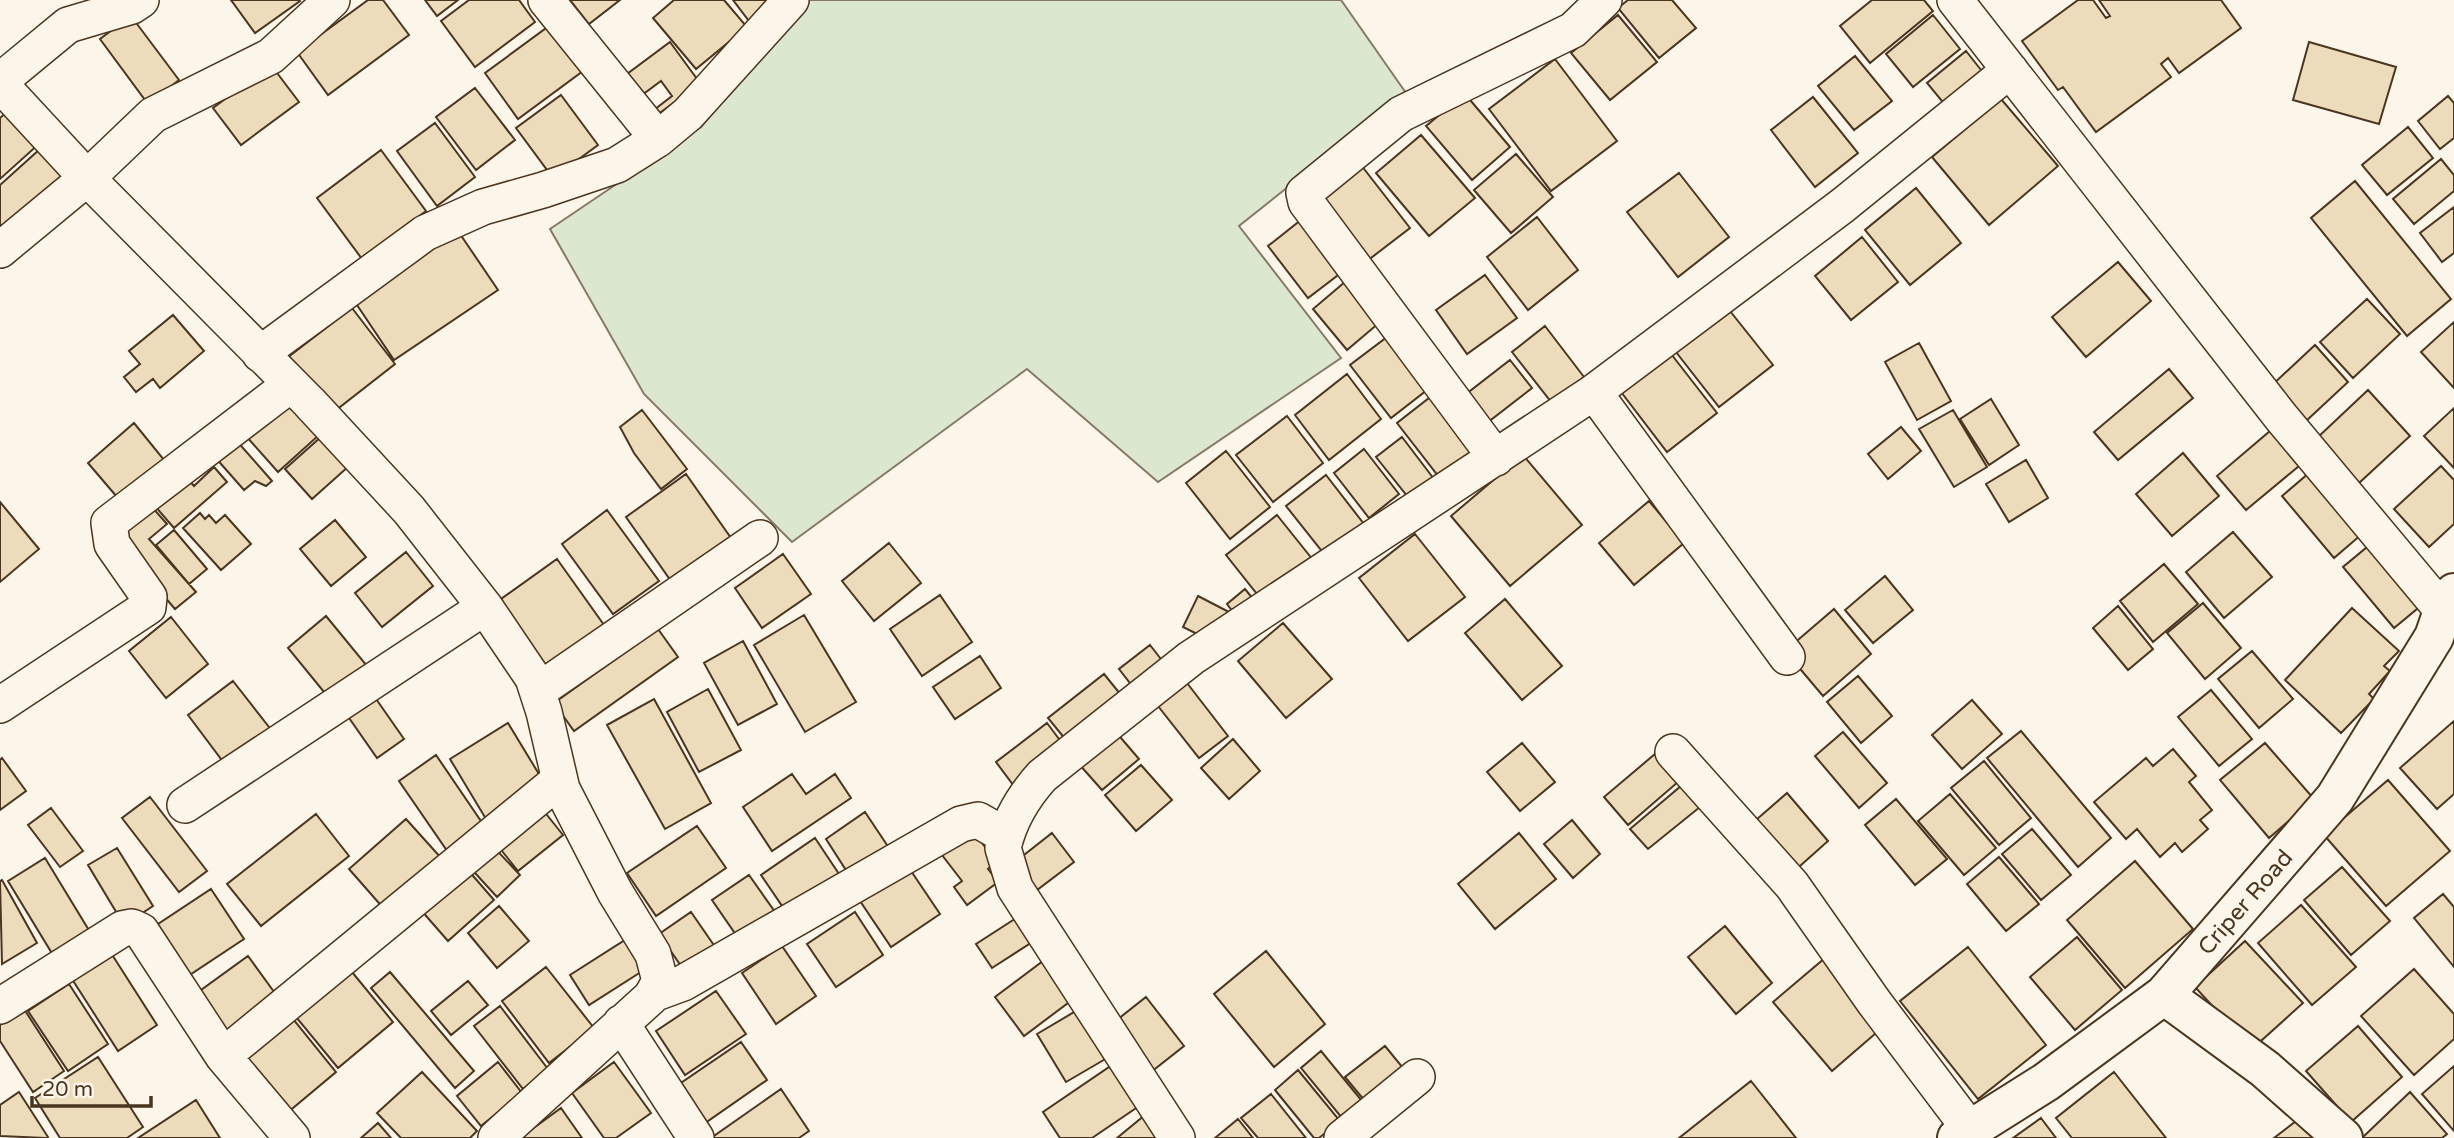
<svg xmlns="http://www.w3.org/2000/svg" width="2454" height="1138" viewBox="0 0 2454 1138" font-family="'Varela Round',sans-serif">
	<style>
		.green { fill: #dce7d0; stroke: #887966; stroke-width: 2 }
		.building { fill: #ecdcbc; stroke: #4a3520; stroke-width: 2 }
		.lines { fill: none; stroke-linecap: round; stroke-linejoin: round }
		.street-casing { stroke: #4a3520; stroke-width: 38 }
		.secondary-casing { stroke: #4a3520; stroke-width: 42 }
		.street { stroke: #fbf6e9; stroke-width: 35 }
		.secondary { stroke: #fbf6e9; stroke-width: 38 }
		.labels { text-anchor: middle; stroke-width: 5; stroke-linejoin: round; paint-order: stroke }
		.street-label { font-size: 23px; fill: #4a3520; stroke: #fbf6e9 }
	</style>
	<rect width="100%" height="100%" fill="#fbf6e9"/>
	<path class="green" d="M808 0H1341L1406 93 1239 226 1341 358 1158 482 1027 369 792 542 644 394 550 229 701 127Z"/>
	<path class="building" d="M231 0H299L300 1 255 33Z
		M368 0H383L409 35 328 95 297 52Z
		M425 0H458L437 16Z
		M469 0H519L535 22 475 67 441 21Z
		M570 0H620L589 24Z
		M674 0H724L747 27 696 69 653 18Z
		M733 0H776L749 21Z
		M1628 0H1672L1696 28 1659 58 1618 8Z
		M1872 0H1924L1933 11 1870 63 1840 26Z
		M2078 0H2093L2106 18 2110 16 2099 0H2221L2241 28 2179 73 2168 58 2161 64 2171 77 2096 132 2063 87 2058 90 2022 41Z
		M1618 15 1657 62 1610 100 1571 53Z
		M1933 15 1960 49 1913 87 1886 54Z
		M131 16 179 80 148 104 100 39Z
		M549 26 583 71 518 119 485 73Z
		M670 42 700 83 653 118 650 113 672 96 661 81 638 98 623 77Z
		M2309 42 2396 67 2379 124 2293 100Z
		M1966 51 1989 80 1951 112 1927 83Z
		M1855 56 1892 101 1854 130 1818 86Z
		M1555 59 1617 141 1551 191 1489 109Z
		M271 65 299 102 241 145 213 108Z
		M475 88 515 140 476 170 436 117Z
		M1465 94 1510 147 1472 180 1426 126Z
		M561 95 598 145 553 178 516 128Z
		M2448 96 2454 103V138L2440 149 2418 121Z
		M1813 97 1858 153 1815 187 1771 130Z
		M2001 99 2058 166 1989 225 1932 157Z
		M10 109 41 142 0 179V118Z
		M435 123 475 177 437 206 397 151Z
		M2408 127 2433 158 2387 195 2362 165Z
		M1421 135 1475 198 1429 236 1376 173Z
		M40 149 73 186 0 247V185Z
		M381 150 426 211 362 259 317 198Z
		M1516 154 1553 197 1511 233 1474 190Z
		M2441 159 2454 175V191L2414 224 2393 199Z
		M1361 165 1410 228 1367 261 1319 197Z
		M1679 173 1729 237 1678 277 1627 212Z
		M2355 181 2451 299 2407 336 2311 218Z
		M1916 188 1961 243 1910 285 1865 230Z
		M2454 207V253L2442 262 2420 233Z
		M1306 216 1346 269 1308 298 1268 246Z
		M1537 217 1578 270 1528 310 1487 257Z
		M458 231 498 290 394 360 355 302Z
		M1862 237 1898 282 1851 320 1815 276Z
		M2118 262 2151 301 2086 357 2052 317Z
		M1485 275 1517 318 1467 354 1436 310Z
		M1352 276 1386 317 1347 350 1313 309Z
		M2367 299 2400 334 2353 378 2320 342Z
		M352 308 395 364 331 414 287 358Z
		M1730 311 1773 365 1719 407 1676 352Z
		M173 315 204 351 160 388 153 379 136 392 124 377 140 364 129 351Z
		M2454 322V388L2421 352Z
		M1545 326 1584 377 1552 403 1512 352Z
		M1395 331 1436 383 1391 418 1350 365Z
		M1919 343 1951 401 1917 420 1885 362Z
		M2315 345 2348 382 2305 422 2271 386Z
		M1668 350 1717 413 1667 452 1618 388Z
		M1510 360 1532 388 1483 426 1461 398Z
		M2169 369 2193 398 2118 460 2094 432Z
		M1347 374 1381 419 1329 460 1295 415Z
		M2368 390 2410 436 2359 483 2317 438Z
		M1438 391 1480 446 1439 477 1397 423Z
		M1991 399 2019 445 1989 465 1960 419Z
		M287 400 319 435 278 472 246 436Z
		M2454 408V468L2424 436Z
		M642 410 687 469 661 489 634 453 620 427Z
		M1953 410 1987 467 1954 487 1919 429Z
		M1287 416 1323 463 1273 502 1236 455Z
		M134 423 169 466 123 504 88 463Z
		M1901 427 1921 451 1888 479 1868 454Z
		M2270 431 2299 466 2246 510 2217 476Z
		M322 436 349 466 312 499 285 469Z
		M1402 437 1437 483 1412 502 1376 457Z
		M235 439 272 481 266 486 255 481 244 490 214 456Z
		M1364 449 1399 494 1369 518 1334 473Z
		M1226 451 1270 507 1230 539 1186 483Z
		M2183 453 2219 496 2172 536 2136 494Z
		M1523 455 1582 525 1510 586 1451 516Z
		M2026 460 2048 498 2009 522 1986 484Z
		M2441 466 2454 480V524L2429 547 2394 509Z
		M214 467 227 482 174 528 154 505 186 477 194 486Z
		M2316 467 2369 528 2334 558 2282 496Z
		M686 474 731 538 671 581 626 517Z
		M1326 475 1364 524 1325 555 1286 506Z
		M1649 501 1684 543 1634 585 1599 543Z
		M0 502 39 549 0 582Z
		M151 506 167 524 149 539 196 592 175 609 114 538Z
		M607 510 659 581 613 614 562 544Z
		M200 513 205 519 209 515 216 523 225 515 251 544 221 570 183 528Z
		M1277 515 1317 565 1265 604 1226 555Z
		M335 520 366 557 331 586 300 549Z
		M174 530 207 569 189 584 156 545Z
		M2233 532 2272 577 2224 618 2186 572Z
		M1415 534 1465 597 1408 641 1359 578Z
		M2378 538 2429 599 2394 628 2343 567Z
		M889 543 921 583 874 621 842 581Z
		M406 552 433 586 382 627 355 593Z
		M783 554 811 594 762 628 735 588Z
		M557 559 604 625 540 669 494 604Z
		M2164 564 2198 604 2153 642 2120 601Z
		M1885 576 1913 610 1873 643 1845 610Z
		M1245 589 1258 605 1239 620 1227 604Z
		M940 595 972 642 922 676 890 629Z
		M1198 596 1229 612 1213 642 1183 627Z
		M1505 599 1562 666 1522 700 1465 633Z
		M2203 603 2241 648 2205 679 2167 633Z
		M2118 606 2153 649 2128 670 2093 628Z
		M2352 608 2399 651 2384 666 2390 671 2369 694 2374 699 2341 733 2285 680Z
		M1834 609 1871 654 1823 696 1785 651Z
		M804 615 856 702 805 732 754 645Z
		M326 616 372 672 333 703 288 648Z
		M171 617 208 664 166 698 129 651Z
		M1283 623 1332 679 1286 718 1238 661Z
		M658 629 678 657 574 731 554 703Z
		M743 641 777 704 738 725 704 663Z
		M1150 645 1171 672 1140 696 1119 669Z
		M2252 651 2293 699 2259 728 2218 679Z
		M980 656 1001 688 955 719 933 687Z
		M1104 674 1130 706 1074 750 1048 718Z
		M1858 676 1892 716 1861 743 1827 702Z
		M233 681 276 736 230 771 188 715Z
		M1187 683 1228 736 1199 758 1158 706Z
		M708 689 741 750 699 772 667 712Z
		M2211 690 2252 739 2219 766 2178 717Z
		M374 696 404 739 377 758 347 715Z
		M654 699 711 803 665 829 607 725Z
		M1972 700 2002 734 1962 769 1932 735Z
		M2454 721V794L2437 809 2400 768Z
		M508 723 548 789 489 824 450 759Z
		M1047 723 1065 747 1014 786 996 762Z
		M1115 731 1139 759 1102 790 1078 763Z
		M2021 731 2111 838 2078 867 1987 758Z
		M1843 732 1887 783 1859 808 1815 756Z
		M1233 739 1260 771 1229 799 1201 768Z
		M1522 743 1555 782 1520 811 1487 772Z
		M2265 743 2314 799 2269 838 2220 780Z
		M2173 749 2196 776 2189 782 2212 810 2200 820 2208 829 2182 852 2175 843 2160 857 2137 829 2126 839 2094 802 2146 758 2153 766Z
		M1655 754 1678 782 1628 825 1604 797Z
		M436 755 487 830 450 855 399 781Z
		M2 758 26 791 0 810V760Z
		M1984 761 2031 818 1999 845 1951 788Z
		M1141 765 1172 800 1136 831 1105 795Z
		M792 774 806 794 835 774 851 798 772 851 743 807Z
		M2388 780 2450 851 2386 906 2324 835Z
		M1681 786 1700 807 1648 849 1630 829Z
		M1787 793 1828 841 1791 874 1749 826Z
		M1950 794 1996 848 1964 875 1918 821Z
		M150 797 207 871 179 892 122 818Z
		M1896 799 1947 859 1915 885 1865 825Z
		M539 805 563 835 518 871 494 841Z
		M51 808 83 851 60 867 28 825Z
		M865 812 893 854 853 881 826 839Z
		M316 814 349 856 261 926 227 884Z
		M406 819 442 859 385 910 349 869Z
		M1572 820 1600 854 1573 878 1544 844Z
		M697 826 726 868 656 916 627 873Z
		M2032 829 2071 875 2041 900 2002 854Z
		M974 832 996 862 988 869 998 882 967 905 954 887 962 881 942 855Z
		M1052 833 1074 862 1037 890 1015 862Z
		M1519 833 1556 879 1495 929 1458 884Z
		M815 838 845 883 791 919 761 875Z
		M488 841 520 875 497 897 465 862Z
		M117 848 153 906 124 925 88 865Z
		M1999 857 2039 904 2006 931 1967 884Z
		M45 858 90 932 53 955 8 881Z
		M2135 861 2193 929 2125 988 2067 920Z
		M905 862 940 914 891 947 856 895Z
		M2342 867 2390 921 2351 955 2304 900Z
		M467 869 494 900 448 941 420 909Z
		M749 875 780 919 743 945 712 900Z
		M2 880 37 943 2 964 0 881Z
		M211 889 244 939 182 980 149 930Z
		M2443 894 2454 907V967L2414 918Z
		M2301 905 2356 967 2312 1005 2258 943Z
		M499 906 529 941 497 968 468 933Z
		M691 912 720 954 688 976 659 934Z
		M855 912 883 955 836 987 807 944Z
		M1021 915 1037 939 992 968 976 944Z
		M1725 926 1772 983 1736 1014 1688 957Z
		M2077 937 2122 990 2075 1030 2030 977Z
		M625 940 644 970 589 1005 570 975Z
		M2245 941 2303 1003 2252 1049 2195 987Z
		M782 946 816 996 776 1024 742 973Z
		M1968 947 2046 1045 1978 1099 1900 1001Z
		M1266 951 1325 1024 1274 1067 1214 994Z
		M111 953 157 1025 118 1051 72 979Z
		M1051 955 1080 994 1024 1036 995 997Z
		M248 956 277 996 220 1039 190 998Z
		M1825 958 1883 1027 1832 1071 1773 1002Z
		M546 967 594 1028 549 1063 502 1001Z
		M2414 969 2454 1014V1039L2414 1075 2361 1016Z
		M352 972 393 1022 338 1068 296 1017Z
		M390 972 474 1071 455 1088 371 988Z
		M468 981 488 1005 451 1035 431 1011Z
		M69 984 108 1044 68 1071 28 1011Z
		M716 991 746 1034 685 1075 656 1031Z
		M1146 997 1184 1046 1151 1072 1113 1023Z
		M1086 1005 1114 1054 1066 1082 1037 1034Z
		M500 1006 548 1069 523 1089 474 1026Z
		M24 1009 64 1071 33 1092 0 1041V1025Z
		M289 1014 336 1072 281 1118 233 1061Z
		M2358 1026 2402 1077 2351 1122 2306 1071Z
		M741 1042 767 1080 698 1128 672 1089Z
		M1385 1046 1408 1074 1369 1106 1345 1077Z
		M1321 1051 1362 1101 1342 1118 1301 1068Z
		M98 1057 143 1127 127 1138H60L35 1098Z
		M1118 1061 1145 1102 1092 1138H1060L1043 1112Z
		M498 1062 522 1093 481 1126 457 1096Z
		M614 1062 651 1113 616 1138H604L572 1093Z
		M2454 1066V1131L2422 1094Z
		M1298 1070 1340 1121 1319 1138H1314L1275 1090Z
		M422 1072 477 1131 470 1138H401L377 1113Z
		M2114 1072 2166 1138H2072L2056 1118Z
		M1751 1081 1796 1138H1679Z
		M781 1089 809 1131 799 1138H711Z
		M19 1092 48 1137 46 1138 0 1136V1105Z
		M2410 1092 2447 1134 2442 1138H2362Z
		M1271 1094 1306 1138H1258L1241 1118Z
		M196 1100 220 1138H138Z
		M561 1108 582 1138H520Z
		M1145 1115 1163 1138H1117Z
		M2041 1118 2056 1138H2013Z
		M2300 1118 2315 1138H2274Z
		M1238 1119 1253 1138H1215Z
		M378 1123 391 1138H361Z"/>
	<g class="lines">
		<g class="street-casing">
			<path id="street" d="M546 0 658 139
				M1955 0 2281 417 2443 611
				M0 81 68 25 132 6 141 0
				M0 84 87 178 309 402 409 510 485 607 533 678 544 712 562 789 615 892 653 954 660 981 651 997 496 1138
				M0 250 87 178 153 115 271 56 332 0
				M260 354 425 233 483 207 543 190 617 165 658 139 688 114 791 0
				M1594 392 1787 657
				M1496 458 1306 202 1304 193 1401 114 1573 30 1604 0
				M538 691 760 538
				M0 705 148 607 149 597 112 544 109 523 291 384
				M1673 752 1792 885 1874 1002 1969 1128
				M185 805 485 607
				M653 994 683 983 961 824 978 820 1006 836
				M0 1006 122 929 132 927 141 931 223 1056 292 1138
				M621 1023 696 1138
				M223 1056 558 781
				M1177 1138 1015 888 1003 848C1009 821 1024 796 1042 776L1191 658 1594 392 1842 206 2010 70
				M1342 1138 1417 1077"/>
		</g>
		<g class="secondary-casing">
			<path id="secondary" d="M2164 995 2265 1069 2343 1138
				M1957 1138 2046 1082 2164 995 2335 798 2434 637 2443 611 2454 593"/>
		</g>
		<use href="#street" class="street"/>
		<use href="#secondary" class="secondary"/>
	</g>
	<g class="labels">
		<g class="street-label">
			<text transform="translate(2245 902) rotate(-49)" y="8">Criper Road</text>
		</g>
	</g>
	<path d="M32 1096v10h119v-10" fill="none" stroke="#4a3520" stroke-width="3.5"/>
	<text x="42" y="1096" font-size="21" fill="#4a3520" stroke="#fbf6e9" stroke-width="5" paint-order="stroke">20 m</text>
</svg>
